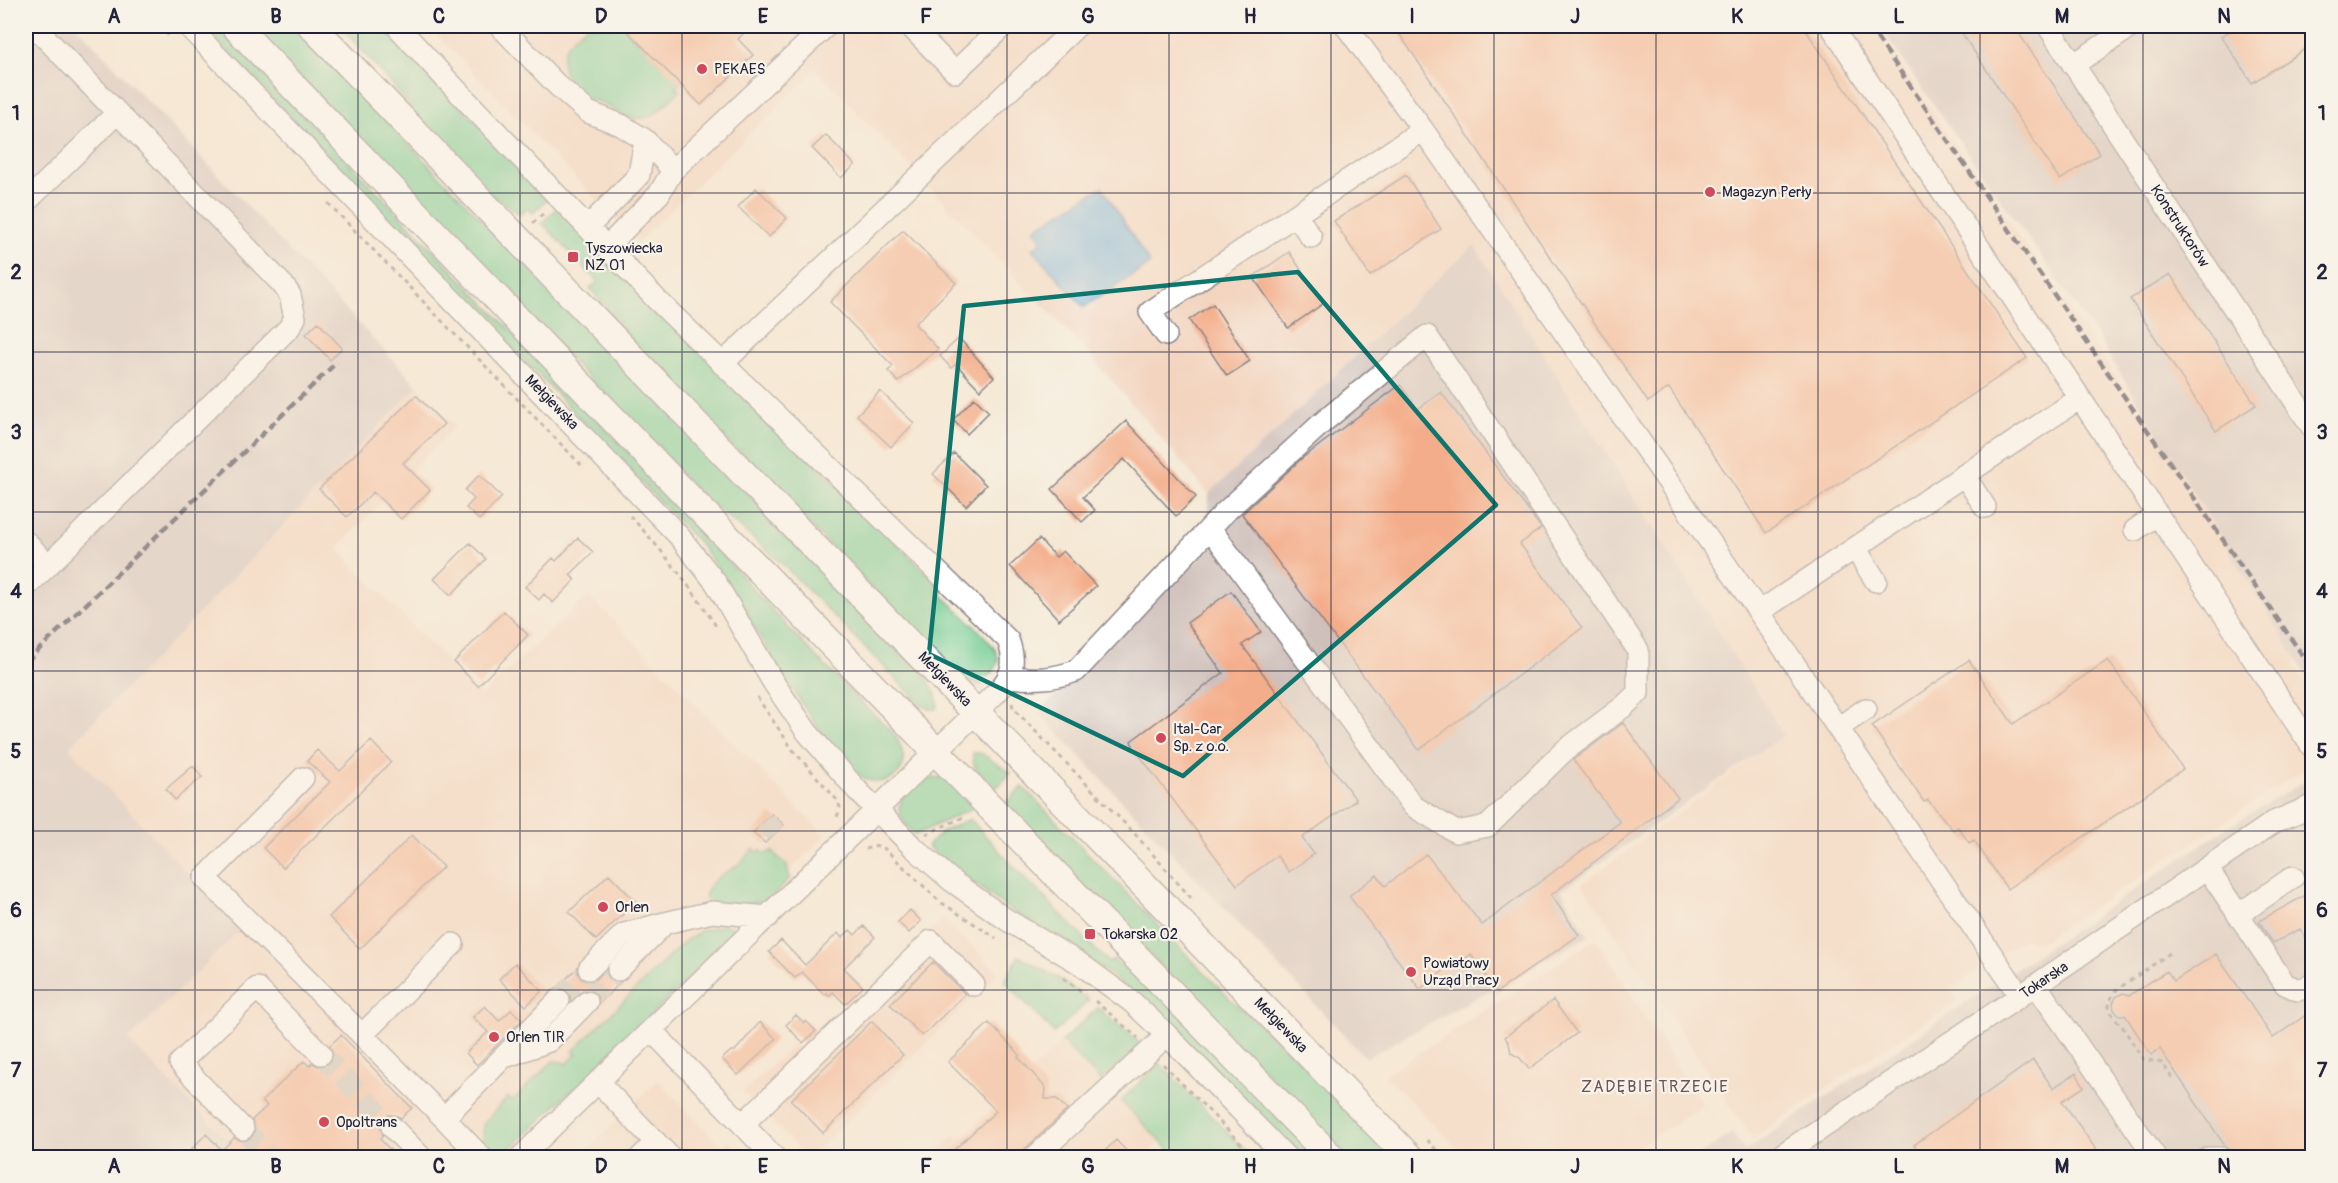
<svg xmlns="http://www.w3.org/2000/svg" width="2338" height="1183" viewBox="0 0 2338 1183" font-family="Pangolin,sans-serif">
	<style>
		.built { fill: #f3d4bf }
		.industrial { fill: #cfc0bb }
		.green { fill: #75ce95; stroke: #4c7868; stroke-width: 1.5 }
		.water { fill: #6bafe0; stroke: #46688e; stroke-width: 1.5 }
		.building { fill: #f4ad8a }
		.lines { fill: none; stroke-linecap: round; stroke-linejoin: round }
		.minor-tunnel { stroke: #cbc0b5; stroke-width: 21; stroke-dasharray: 21 10; stroke-linecap: butt }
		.minor-casing { stroke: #8c8588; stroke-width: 24 }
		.major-casing { stroke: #8c8588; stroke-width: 30 }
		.path { stroke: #8c8588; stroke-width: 3; stroke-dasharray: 4.5 4.5; stroke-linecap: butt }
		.minor { stroke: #fff; stroke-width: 21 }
		.major { stroke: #fff; stroke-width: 27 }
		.rail { stroke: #22223b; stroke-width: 4.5; stroke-dasharray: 9 4.5; stroke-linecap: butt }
		.marked { fill: none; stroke: #0f766e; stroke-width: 4.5; stroke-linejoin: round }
		.grid { fill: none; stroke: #22223b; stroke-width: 1.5; stroke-opacity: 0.55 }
		.poi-dot { fill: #d1495b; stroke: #f7f3e8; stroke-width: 2 }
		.labels { text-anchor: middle; stroke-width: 4.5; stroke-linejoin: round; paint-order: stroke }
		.poi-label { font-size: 15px; fill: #22223b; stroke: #f7f3e8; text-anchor: start }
		.street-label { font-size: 15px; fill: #22223b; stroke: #f7f3e8 }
		.neighbourhood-label { font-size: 16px; letter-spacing: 1.5px; fill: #6c5357; stroke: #f7f3e8 }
		.neatline { fill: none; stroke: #22223b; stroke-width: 2 }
		.grid-label { font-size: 20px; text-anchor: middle; font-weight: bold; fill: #22223b }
	</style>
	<rect width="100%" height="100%" fill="#f7f3e8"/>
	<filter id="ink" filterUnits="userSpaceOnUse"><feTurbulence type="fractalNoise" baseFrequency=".0167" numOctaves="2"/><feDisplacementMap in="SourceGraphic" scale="12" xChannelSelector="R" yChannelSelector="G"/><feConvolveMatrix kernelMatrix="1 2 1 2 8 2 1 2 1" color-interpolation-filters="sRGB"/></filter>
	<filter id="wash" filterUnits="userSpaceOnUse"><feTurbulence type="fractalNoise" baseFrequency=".008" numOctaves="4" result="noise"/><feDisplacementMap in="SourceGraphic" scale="24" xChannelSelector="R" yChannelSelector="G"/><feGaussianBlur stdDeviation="1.35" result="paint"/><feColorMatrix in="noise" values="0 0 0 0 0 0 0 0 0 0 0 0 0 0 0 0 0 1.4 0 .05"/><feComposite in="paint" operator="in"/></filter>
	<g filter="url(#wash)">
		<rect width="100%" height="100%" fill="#f5e8d4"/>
		<path class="built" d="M428 26H1873L2308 654 2294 665 2309 686V704L2281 724 2308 767 2039 943 2025 938 1951 989 1958 1001 1855 1068 1753 1139 1582 884 1784 735 1474 246 1209 494 1082 346 816 69 638 242Z
			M418 386 455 426 337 548 481 696 588 595 825 836 498 1157H244L128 1040 241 929 69 749Z
			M943 918 998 972 810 1157H807L743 1092 794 1045 803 1054Z
			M1596 939 1702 1105 1623 1157H1466L1385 1075Z
			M1062 1041 1161 1142 1145 1157 929 1158 954 1135H965Z
			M658 1080 722 1147 729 1141 744 1157 578 1158Z"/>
		<path class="industrial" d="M26 26H76L418 386 69 748 241 929 128 1040 244 1157H26Z
			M1880 26H2312V684L2094 331 1910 71Z
			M1474 245 1784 735 1561 890 1588 936 1366 1058 1038 712 1208 550 1209 494Z
			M2312 777V1157L1696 1158 1732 1133 1745 1151 2231 825Z"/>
		<path class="green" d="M204 26H217L692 518C754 594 822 665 892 732 903 746 911 769 891 779 881 784 869 782 861 776 838 761 823 735 808 713 770 658 740 598 700 544Z
			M250 26H294L927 678 936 695 938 706 936 709H929L920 703 775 557 698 492Z
			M340 26H386L548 199 533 213 527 208 520 214 488 193 436 139 391 83Z
			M586 26H622L680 83 676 87 680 91C669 100 658 115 643 118 625 122 617 110 602 103 596 100 589 100 584 97 569 88 557 66 565 49 569 40 579 33 586 26Z
			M557 208 939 585 935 589C949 603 991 638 997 654 1001 666 991 676 981 679L982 685 967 683 962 680 643 355 590 288 598 282 542 223Z
			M973 753H981L1011 773 992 792C982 781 971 768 973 753Z
			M941 777 952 781 975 805 969 810 915 835C909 829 900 820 899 811 898 791 926 778 941 777Z
			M1023 787 1235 1004 1293 1054 1396 1157H1348L1004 805Z
			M970 819 1013 866 1109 963 1114 960 1154 988 1319 1157H1301L1153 1009 1071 944 1010 910 942 860 927 846 942 832Z
			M754 849 757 852 760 850 766 854 772 851 787 866 790 878C784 884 778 893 770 898 758 905 714 907 705 898 706 883 725 873 735 867 742 863 748 854 754 849Z
			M724 925 732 927 733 931 725 945 609 1054 581 1085 568 1093 515 1145 503 1151 496 1150 486 1144 483 1138V1124L508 1097 512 1101 553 1061 563 1062 566 1065 576 1054 573 1051 685 941 701 931Z
			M1019 956 1058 978 1089 1000 1054 1033 1005 981Z
			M1098 1008 1141 1044 1101 1081 1062 1041Z
			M1159 1063 1245 1150 1238 1157H1176L1121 1101Z"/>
		<path class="water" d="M1102 187 1150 264 1084 307 1032 249 1042 241 1034 229Z"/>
		<g id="blocks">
			<path class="building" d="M622 26H751L738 39 753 55 701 105Z
				M1394 26H1803L2027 358 1766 533 1669 388 1648 402Z
				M1957 26H2014L2100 154 2060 180Z
				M2238 26H2313V44L2252 83 2221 36Z
				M826 135 855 165 841 178 812 148Z
				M1406 175 1441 229 1370 276 1334 221Z
				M756 188 787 218 769 237 738 207Z
				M903 230 956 283 915 324 938 349 898 382 888 371 893 366 830 302Z
				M1289 252 1324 303 1288 328 1253 277Z
				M2170 274 2256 405 2216 431 2130 299Z
				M1213 304 1250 361 1227 376 1189 320Z
				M318 322 342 348 330 360 306 334Z
				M959 338 994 377 980 390 956 364 951 368 940 356Z
				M1400 385 1418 409 1441 392 1541 528 1520 544 1582 628 1419 750 1242 514 1301 459Z
				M880 391 914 423 891 447 857 415Z
				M416 395 444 424 403 463 430 490 401 519 373 492 347 517 319 489Z
				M974 398 989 412 967 434 953 420Z
				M1126 421 1196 497 1176 516 1124 459 1083 497 1095 510 1082 522 1052 489Z
				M954 453 986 485 966 506 933 474Z
				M479 475 502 497 479 520 466 508 474 499 465 490Z
				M578 538 593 552 570 575 575 580 553 603 544 594 539 600 525 587 553 558 556 561Z
				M1039 539 1056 557 1063 551 1096 586 1059 620 1010 566Z
				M470 543 486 559 451 595 434 579Z
				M1231 591 1261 632 1242 645 1356 800 1302 838 1314 854 1289 872 1277 856 1237 885 1134 748 1131 741 1223 673 1187 623Z
				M504 611 528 635 478 686 454 662Z
				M1969 660 2013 724 2108 660 2183 769 2007 889 1974 840 1969 843 1958 827 1953 830 1928 800 1924 802 1872 726Z
				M1623 723 1678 798 1551 895 1579 935 1497 992 1471 954 1465 959 1463 956 1420 989 1349 896 1377 875 1385 886 1426 854 1482 925 1620 822 1573 760Z
				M371 741 391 762 283 868 263 848 330 782 307 761 317 750 340 771Z
				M193 766 202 777 175 800 166 789Z
				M772 814 784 825 765 843 753 833Z
				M412 835 443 867 360 949 329 917Z
				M609 874 636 902 596 940 569 912Z
				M2313 891V947L2300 929 2273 943 2259 921Z
				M910 910 921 921 909 933 898 922Z
				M864 926 875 937 844 968 863 987 845 1004 833 992 829 996 827 993 825 995 802 972 795 978 769 952 781 940 805 965 838 933 842 938 850 930 855 935Z
				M2216 954 2273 1038 2313 1010V1158H2234L2232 1151 2225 1146 2160 1049 2151 1055 2125 1015H2119L2114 1010 2113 1003 2116 997 2123 993 2130 995 2167 971 2174 981Z
				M933 962 965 994 922 1036 890 1004Z
				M515 963 542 991 526 1006 499 979Z
				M577 968 580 978 585 981H593L606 970 609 979 621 982 599 1004 596 993 590 990H583L571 1000 567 991 557 988Z
				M1553 1000 1577 1033 1529 1069 1520 1058 1511 1053 1509 1043 1505 1037Z
				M485 1006 499 1021 511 1010 522 1020 477 1065 466 1053 488 1032 473 1017Z
				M796 1015 804 1023 806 1021 816 1031 803 1043 786 1025Z
				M872 1021 903 1055 823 1133 791 1100Z
				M760 1022 776 1039 738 1075 722 1059 731 1051H735Z
				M989 1023 1020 1055 1018 1057 1046 1088 1045 1099H1057L1067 1110 1025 1149 1019 1158H945L996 1111 948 1062Z
				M341 1035 412 1108 401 1118 395 1115H388L383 1118 380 1124 383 1136 380 1139 398 1158H183L206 1134 222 1150 234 1138 245 1141 251 1139 255 1132 252 1120 267 1106 262 1101 304 1061 309 1066 312 1063 318 1066 329 1064 333 1057 330 1045Z
				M2033 1060 2053 1088 2076 1073 2084 1087 2062 1101 2102 1158H1923L1914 1145Z
				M1116 1140 1133 1158H1098Z"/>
		</g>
	</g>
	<g filter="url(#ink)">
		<use href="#blocks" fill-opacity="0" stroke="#8c8588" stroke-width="1.5"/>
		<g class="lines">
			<path class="minor-tunnel" d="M765 821 776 833
				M559 1000 589 969
				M587 1002 618 970
				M321 1054 392 1127
				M243 1129 271 1158"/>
			<g class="minor-casing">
				<path id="minor" d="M188 26 679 536 716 583 773 682 807 732 856 789 913 847 952 881 1007 920 1079 963 1132 1002 1167 1035 1287 1158
					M397 26 446 79 657 300 1008 640C1016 661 1013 674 999 690L520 1158
					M500 26 557 85 588 112 621 125 645 140 673 170
					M910 26 955 72 1003 26
					M1346 26 1423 130 1759 612
					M1831 26 2080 398
					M2048 26 2312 427
					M2073 65 2132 26
					M26 202 117 113
					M1296 215 1311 237
					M588 227 639 175 645 140
					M607 247 659 194 673 170 826 26
					M1166 335 1150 312 1423 130
					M722 364 1077 26
					M1964 475 1985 507
					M2135 530 2158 514
					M26 542 48 565
					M1855 548 1876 581
					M26 587 289 328 295 318 290 295 283 285 34 26
					M1011 677C1034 680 1053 679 1076 671L1224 513 1322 423 1427 336 1638 650V693L1623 707 1564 751 1488 826 1456 832 1413 806 1210 528
					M1838 728 1866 709
					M303 778 205 878 362 1035 453 944
					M2207 868 2285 984 2298 990 2312 985
					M2238 915 2293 877
					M589 969 624 934 664 923
					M618 970 665 923 712 912 768 917
					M2036 985 2156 1158
					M2020 996 1759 612 2080 398 2312 747
					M651 1030 775 1158
					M362 1035 444 1118 559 1000
					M508 1056 549 1041 587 1002
					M598 1082 671 1158
					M444 1118 482 1158
					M743 1124 931 941 974 985
					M392 1127 422 1158
					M243 1129 180 1063 257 988 321 1054
					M640 1158 656 1142
					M1034 1158 1167 1035
					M1777 1158 2020 996 2274 822 2312 806
					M2208 1158H2221"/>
			</g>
			<g class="major-casing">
				<path id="major" d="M235 26 697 506 1332 1158
					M312 26 801 533 1410 1158"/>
			</g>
			<path class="path" d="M159 26 170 37
				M328 203 584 468
				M533 223 545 212
				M630 516C664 552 691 587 718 629
				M757 697 793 750 837 800 840 807 836 821
				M1012 703 1013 708 1134 833 1192 899
				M926 834 966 816
				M865 849 878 846 885 849 939 901 996 938
				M2170 953 2115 991 2109 1002V1008L2114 1018 2122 1026 2143 1059 2162 1063 2173 1079
				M1063 978 1085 994
				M1095 1001 1138 1038
				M1163 1064 1255 1158
				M1427 1140 1444 1158"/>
			<use href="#minor" class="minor"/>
			<use href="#major" class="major"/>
			<path class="rail" d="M1869 26 2312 669
				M26 662 337 362"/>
		</g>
	</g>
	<path d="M0 0H2338V1183H0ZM1298 272 1496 505 1183 776 929 654 964 306Z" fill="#f5e8d4" fill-opacity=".55" fill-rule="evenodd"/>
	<path class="marked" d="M1298 272 1496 505 1183 776 929 654 964 306Z"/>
	<path class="grid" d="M195 26V1158M358 26V1158M520 26V1158M682 26V1158M844 26V1158M1007 26V1158M1169 26V1158M1331 26V1158M1494 26V1158M1656 26V1158M1818 26V1158M1980 26V1158M2143 26V1158M26 193H2312M26 352H2312M26 512H2312M26 671H2312M26 831H2312M26 990H2312"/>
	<g class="poi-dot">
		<circle cx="702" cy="69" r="6"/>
		<circle cx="1710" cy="192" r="6"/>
		<rect x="567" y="251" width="12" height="12" rx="3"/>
		<circle cx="1161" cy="738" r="6"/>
		<circle cx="603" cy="907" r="6"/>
		<rect x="1084" y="928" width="12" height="12" rx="3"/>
		<circle cx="1411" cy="972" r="6"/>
		<circle cx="494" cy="1037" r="6"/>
		<circle cx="324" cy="1122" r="6"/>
	</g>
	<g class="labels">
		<g class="poi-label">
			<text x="714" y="74">PEKAES</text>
			<text x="1722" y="197">Magazyn Perły</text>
			<text x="585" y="253">Tyszowiecka<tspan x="585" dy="17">NŻ 01</tspan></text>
			<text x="1173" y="734">Ital-Car<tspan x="1173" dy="17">Sp. z o.o.</tspan></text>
			<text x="615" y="912">Orlen</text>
			<text x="1102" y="939">Tokarska 02</text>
			<text x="1423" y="968">Powiatowy<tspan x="1423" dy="17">Urząd Pracy</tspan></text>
			<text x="506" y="1042">Orlen TIR</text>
			<text x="336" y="1127">Opoltrans</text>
		</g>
		<g class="street-label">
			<text transform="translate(2180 226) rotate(57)" y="5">Konstruktorów</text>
			<text transform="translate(552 402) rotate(46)" y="5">Mełgiewska</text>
			<text transform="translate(945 679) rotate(46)" y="5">Mełgiewska</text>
			<text transform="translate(2044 980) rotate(-34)" y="5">Tokarska</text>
			<text transform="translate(1281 1025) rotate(46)" y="5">Mełgiewska</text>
		</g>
		<g class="neighbourhood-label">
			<text x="1655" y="1092">ZADĘBIE TRZECIE</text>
		</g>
	</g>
	<rect width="2338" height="1183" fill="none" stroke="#f7f3e8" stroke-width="66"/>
	<rect x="33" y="33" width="2272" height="1117" class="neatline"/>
	<g class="grid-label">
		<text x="114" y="23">A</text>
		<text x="276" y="23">B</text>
		<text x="439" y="23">C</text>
		<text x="601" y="23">D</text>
		<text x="763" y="23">E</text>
		<text x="926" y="23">F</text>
		<text x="1088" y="23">G</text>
		<text x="1250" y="23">H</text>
		<text x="1412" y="23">I</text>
		<text x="1575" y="23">J</text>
		<text x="1737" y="23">K</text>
		<text x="1899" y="23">L</text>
		<text x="2062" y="23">M</text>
		<text x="2224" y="23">N</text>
		<text x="16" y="120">1</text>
		<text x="2322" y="120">1</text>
		<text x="16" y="279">2</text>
		<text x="2322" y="279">2</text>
		<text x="16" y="439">3</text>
		<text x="2322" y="439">3</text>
		<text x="16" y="598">4</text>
		<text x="2322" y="598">4</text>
		<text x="16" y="758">5</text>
		<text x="2322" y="758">5</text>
		<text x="16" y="917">6</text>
		<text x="2322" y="917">6</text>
		<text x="16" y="1077">7</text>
		<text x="2322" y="1077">7</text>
		<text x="114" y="1173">A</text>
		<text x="276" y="1173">B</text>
		<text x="439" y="1173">C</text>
		<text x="601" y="1173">D</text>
		<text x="763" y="1173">E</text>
		<text x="926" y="1173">F</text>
		<text x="1088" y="1173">G</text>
		<text x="1250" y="1173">H</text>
		<text x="1412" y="1173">I</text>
		<text x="1575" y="1173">J</text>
		<text x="1737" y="1173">K</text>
		<text x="1899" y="1173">L</text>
		<text x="2062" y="1173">M</text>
		<text x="2224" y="1173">N</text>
	</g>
</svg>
